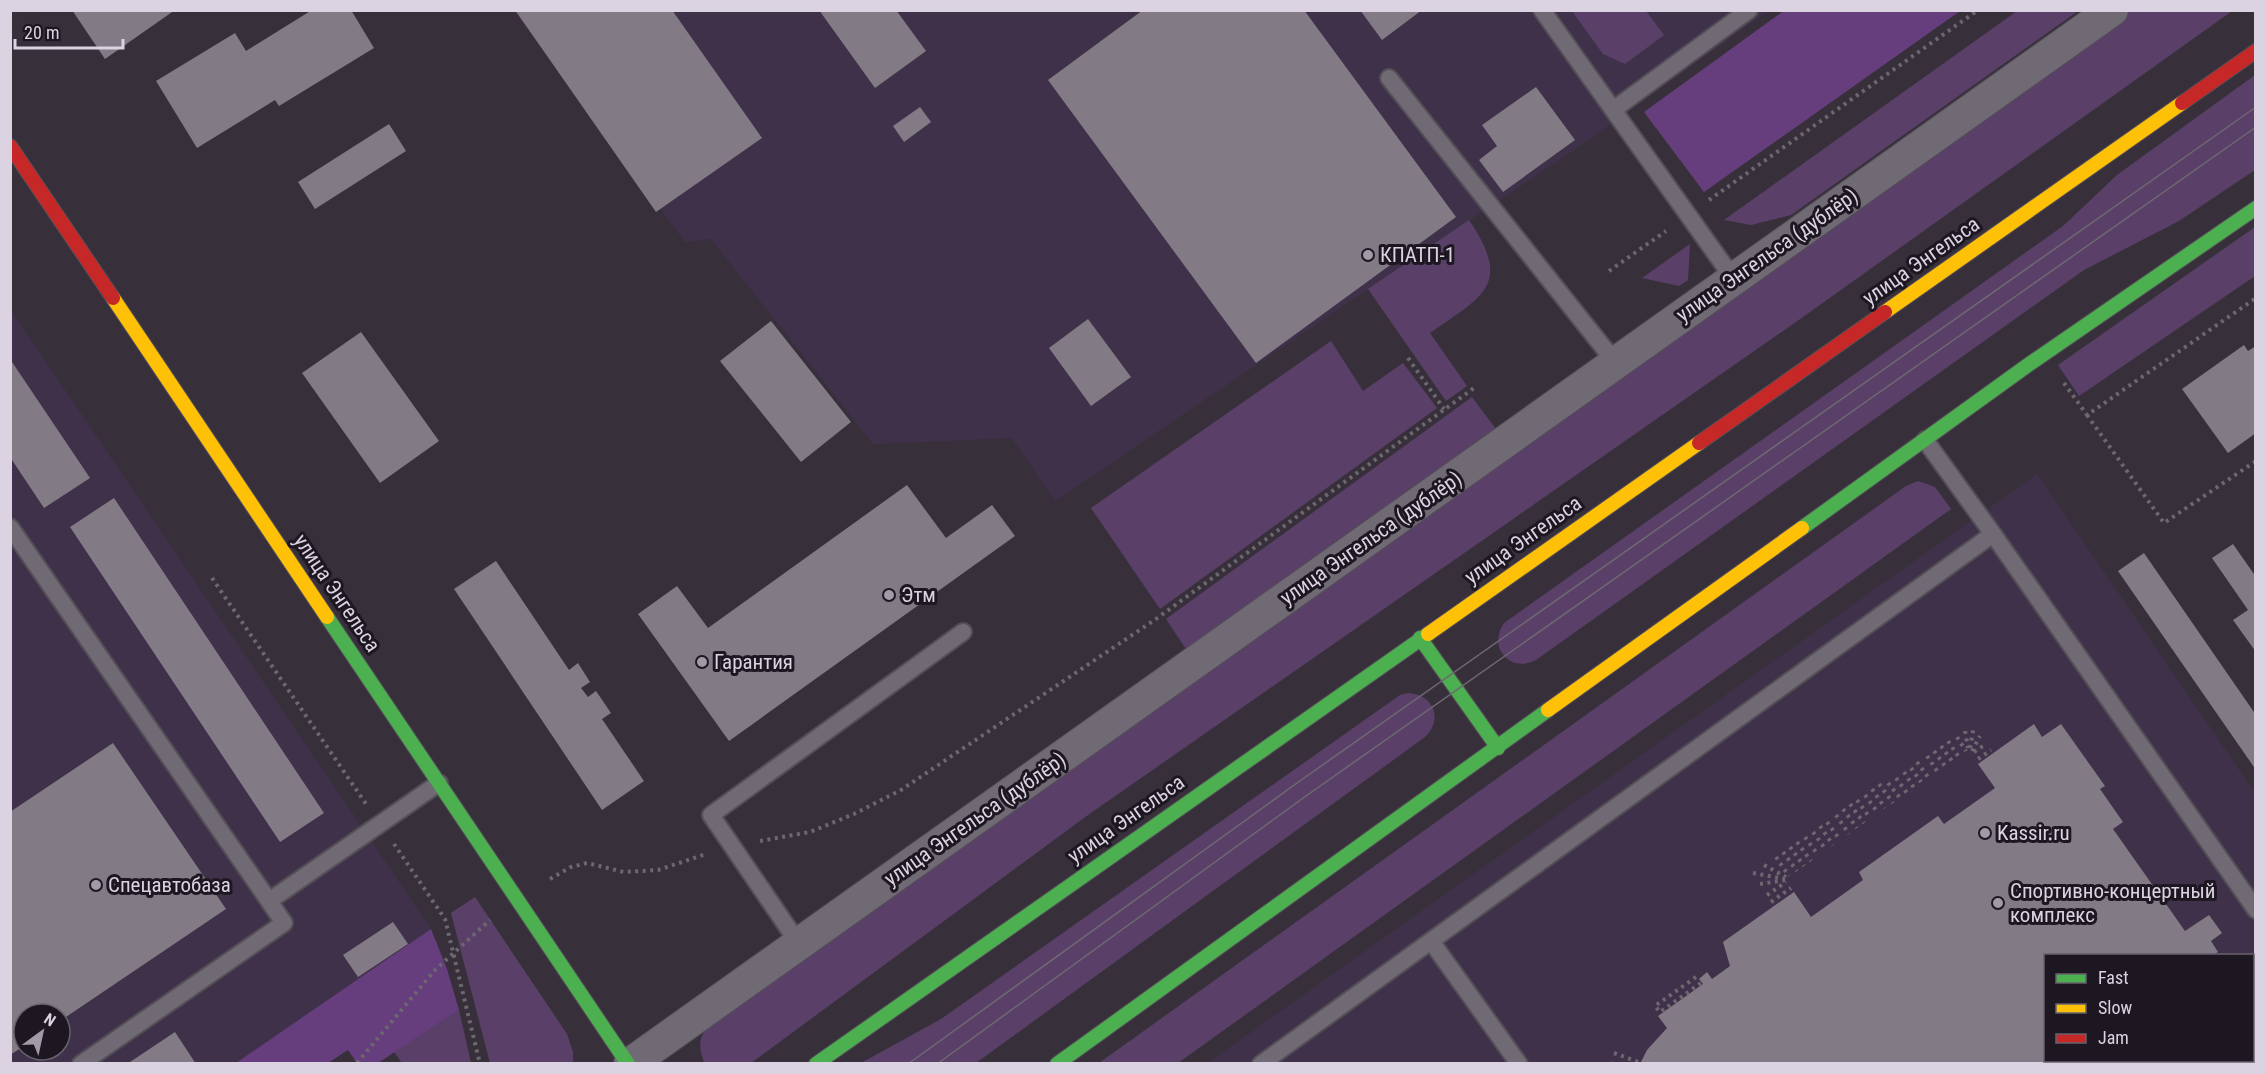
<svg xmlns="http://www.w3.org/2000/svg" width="2266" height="1074" viewBox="0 0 2266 1074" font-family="'Roboto Condensed',sans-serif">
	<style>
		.built { fill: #40314a; fill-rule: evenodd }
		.green { fill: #5a4069 }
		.forest { fill: #663e7d }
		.building { fill: #827b86 }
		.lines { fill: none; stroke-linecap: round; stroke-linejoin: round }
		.lane-casing { stroke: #544e57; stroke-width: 20 }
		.street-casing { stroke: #544e57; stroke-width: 34 }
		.fast-casing { stroke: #544e57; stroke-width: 16 }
		.slow-casing { stroke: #544e57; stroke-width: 16 }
		.jam-casing { stroke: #544e57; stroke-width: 16 }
		.path { stroke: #6d6770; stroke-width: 4; stroke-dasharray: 3 4.5; stroke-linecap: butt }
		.lane { stroke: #6f6a73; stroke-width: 16 }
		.street { stroke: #6f6a73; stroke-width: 32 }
		.fast { stroke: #4caf50; stroke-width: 14 }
		.slow { stroke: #ffc107; stroke-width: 14 }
		.jam { stroke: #c62828; stroke-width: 14 }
		.tram { stroke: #6e6872; stroke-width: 1.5 }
		.poi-dot { fill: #a29aa7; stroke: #1c1720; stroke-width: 2 }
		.labels { text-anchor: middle; stroke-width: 6; stroke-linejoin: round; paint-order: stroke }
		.poi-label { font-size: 21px; fill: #dbd3e1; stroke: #1c1720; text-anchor: start }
		.street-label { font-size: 21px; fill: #dbd3e1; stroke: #1c1720 }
	</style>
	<rect width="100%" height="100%" fill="#37303b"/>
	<path class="built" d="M514 11H1768L1587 141 1055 501 1012 438 873 444 711 239 685 242Z
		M10 309 431 929 256 1063H11ZM24 1014H60V1050H24Z
		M2037 474 2255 793V1063L1206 1064ZM2046 956H2252V1060H2046Z"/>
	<path class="green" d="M1572 11H1646L1664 35 1625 64 1603 54Z
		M2017 11H2078L1791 215 1751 225 1724 220Z
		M2124 11H2232L1803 317 1088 815 751 1063 704 1062C698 1046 699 1038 709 1024Z
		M2255 75V170L2179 221 2084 270 1536 660C1510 674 1487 647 1504 623L2063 226 2117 175Z
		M1469 220C1513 285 1483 296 1430 333L1467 386 1446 401 1368 289Z
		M2255 227V276L2079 396 2058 365Z
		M1690 244 1688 280 1679 286 1642 278Z
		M1331 341 1363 391 1403 363 1437 408 1160 609 1091 508Z
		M1472 397 1501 436 1192 658 1166 619Z
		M1918 481 1935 487 1951 509 1178 1063H1099L1906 486Z
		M1408 693C1433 694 1444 719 1425 737L976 1063H861L941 1019 1400 695Z
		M475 897 567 1034 573 1052V1063H490L451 913Z
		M459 1010 471 1063H402L394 1052Z"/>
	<path class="forest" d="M1785 10 1960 11 1704 192 1644 112Z
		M431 929 447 969 459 1010 378 1063H357L348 1050 328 1063H236Z"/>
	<path class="building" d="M72 10H175L105 59Z
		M312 10H351L374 48 279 106 275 100 197 148 156 81 235 33 246 51Z
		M515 10H672L762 138 656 212Z
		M819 10H896L926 51 875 88Z
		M1143 10H1304L1456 217 1256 363 1048 80Z
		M1360 10H1422L1382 40Z
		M1536 87 1575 140 1503 192 1479 160 1497 146 1482 125Z
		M920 107 931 122 904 142 893 126Z
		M389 124 406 151 315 209 298 182Z
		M1088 319 1131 377 1091 406 1049 348Z
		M771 321 851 422 801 462 720 361Z
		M361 332 439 441 380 483 302 373Z
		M2244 345 2248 351 2256 346V433L2228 453 2182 389Z
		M10 359 90 478 44 508 10 457Z
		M907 485 946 538 992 505 1015 536 729 741 638 614 677 586 708 628Z
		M114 498 324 813 280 842 70 527Z
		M2233 544 2256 577V652L2233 620 2248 610 2212 558Z
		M2144 553 2256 715V770L2118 571Z
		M496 561 569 670 578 663 590 682 581 688 588 697 596 691 611 713 602 719 644 781 602 810 454 589Z
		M2034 724 2042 737 2061 724 2105 786 2100 789 2123 822 2113 829 2185 931 2209 915 2222 933 2211 941 2218 952 2212 956H2046V1060H2152L2148 1064H1640L1647 1050 1667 1028 1658 1016 1703 984 1699 979 1707 972 1712 979 1730 966 1723 942 1794 892 1811 917 1863 880 1859 872 1938 816 1944 824 1995 788 1978 764Z
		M113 743 226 909 60 1021V1014H24V1046L10 1055V812Z
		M393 922 408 944 358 977 343 955Z
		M175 1032 196 1064H127Z"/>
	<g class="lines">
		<g class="lane-casing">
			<path id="lane" d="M1542 10 1733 278
				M1389 78 1615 362
				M1613 110 1749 10
				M10 527 269 901 439 783
				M1993 534 2256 910
				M1431 941 1519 1064
				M799 944 711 815 963 632
				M81 1064 284 923 269 901
				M1261 1064 1993 534 1925 440
				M2245 1064 2249 1060"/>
		</g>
		<g class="street-casing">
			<path id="street" d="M630 1064 2112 10"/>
		</g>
		<g class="fast-casing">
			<path id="fast" d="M1802 528 2028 365 2256 208
				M327 617 628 1064
				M1420 638 1498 748
				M816 1064 1428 634
				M1057 1064 1548 710"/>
		</g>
		<g class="slow-casing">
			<path id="slow" d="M113 298 327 617
				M1885 312 2182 103
				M1428 634 1699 443
				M1548 710 1802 528"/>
		</g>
		<g class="jam-casing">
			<path id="jam" d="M2182 103 2256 51
				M10 146 113 298
				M1699 443 1885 312"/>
		</g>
		<path class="path" d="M1709 200 1978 10
			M1609 271 1666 231
			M1408 358 1444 409
			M2064 383 2087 415 2256 298
			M2087 415 2164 523 2256 461
			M212 578 366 804
			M1965 731 1968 748
			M1957 737 1966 751
			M1948 741 1958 756
			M1941 746 1952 761
			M1970 748 1974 726
			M1934 751 1945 766
			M1972 751 1980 736
			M1974 752 1986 744
			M1927 756 1937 771
			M1978 759 1991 750
			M1917 762 1928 777
			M1911 768 1921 782
			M1904 772 1914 788
			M1896 778 1907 793
			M1888 783 1900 798
			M1879 784 1893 803
			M1872 789 1885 808
			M1865 795 1878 813
			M1857 800 1870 818
			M1850 804 1864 823
			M1843 809 1857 828
			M1836 815 1849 834
			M1827 822 1840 840
			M1820 826 1833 845
			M1813 832 1826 850
			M1805 837 1818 855
			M760 841 810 832 854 814 901 790 1156 619 1474 388
			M1797 842 1811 861
			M394 844 445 919 480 1064
			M1790 847 1804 866
			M1783 852 1797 871
			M1776 857 1789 876
			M1764 865 1786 877
			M1753 873 1785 879
			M550 879 571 867 587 863 624 872 658 870 706 854
			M1760 884 1786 880
			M1767 895 1786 882
			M1771 902 1791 888
			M1696 977 1655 1006 1660 1012 1701 983
			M1614 1053 1641 1063
			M357 1063 435 970 490 920
			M1610 1063 1612 1064"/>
		<use href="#lane" class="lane"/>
		<use href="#street" class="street"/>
		<use href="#fast" class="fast"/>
		<use href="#slow" class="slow"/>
		<use href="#jam" class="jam"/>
		<path class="tram" d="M908 1064 1297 783 2256 107
			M937 1064 1306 796 2256 127"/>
	</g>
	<g class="poi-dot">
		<circle cx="1368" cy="255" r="6"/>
		<circle cx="889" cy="595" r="6"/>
		<circle cx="702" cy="662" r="6"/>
		<circle cx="1985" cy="833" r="6"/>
		<circle cx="96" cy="885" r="6"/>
		<circle cx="1998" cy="903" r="6"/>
	</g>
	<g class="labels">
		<g class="poi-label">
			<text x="1380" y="262">КПАТП-1</text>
			<text x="901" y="602">Этм</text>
			<text x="714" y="669">Гарантия</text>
			<text x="1997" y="840">Kassir.ru</text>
			<text x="108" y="892">Спецавтобаза</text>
			<text x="2010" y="898">Спортивно-концертный<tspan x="2010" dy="24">комплекс</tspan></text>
		</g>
		<g class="street-label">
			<text transform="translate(1767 255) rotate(-35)" y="7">улица Энгельса (дублёр)</text>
			<text transform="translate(1921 261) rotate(-35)" y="7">улица Энгельса</text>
			<text transform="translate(1371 538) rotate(-35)" y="7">улица Энгельса (дублёр)</text>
			<text transform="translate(1523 540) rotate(-35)" y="7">улица Энгельса</text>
			<text transform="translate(337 593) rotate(56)" y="7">улица Энгельса</text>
			<text transform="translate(975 819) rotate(-35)" y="7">улица Энгельса (дублёр)</text>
			<text transform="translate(1126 819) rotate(-35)" y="7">улица Энгельса</text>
		</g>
	</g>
	<rect width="2266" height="1074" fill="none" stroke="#dbd3e1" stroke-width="24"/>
	<rect x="2044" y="954" width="210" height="108" fill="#1c1720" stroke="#68626d" stroke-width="1.5"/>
	<rect x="2056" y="974" width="30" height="9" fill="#4caf50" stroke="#68626d" stroke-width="1.5"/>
	<text x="2098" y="984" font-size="18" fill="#dbd3e1">Fast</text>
	<rect x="2056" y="1004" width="30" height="9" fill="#ffc107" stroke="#68626d" stroke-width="1.5"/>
	<text x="2098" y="1014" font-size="18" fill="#dbd3e1">Slow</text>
	<rect x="2056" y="1034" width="30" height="9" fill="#c62828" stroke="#68626d" stroke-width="1.5"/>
	<text x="2098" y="1044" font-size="18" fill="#dbd3e1">Jam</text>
	<g transform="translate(42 1032) rotate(33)"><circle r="28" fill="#1c1720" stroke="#68626d" stroke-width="1.5"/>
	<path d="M0-4.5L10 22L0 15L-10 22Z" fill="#a29aa7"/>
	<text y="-9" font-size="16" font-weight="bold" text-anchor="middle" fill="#dbd3e1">N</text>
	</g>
	<path d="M15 39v9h108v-9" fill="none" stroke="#dbd3e1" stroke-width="3"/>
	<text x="24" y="39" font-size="18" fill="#dbd3e1" stroke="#1c1720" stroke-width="4.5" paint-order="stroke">20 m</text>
</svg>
